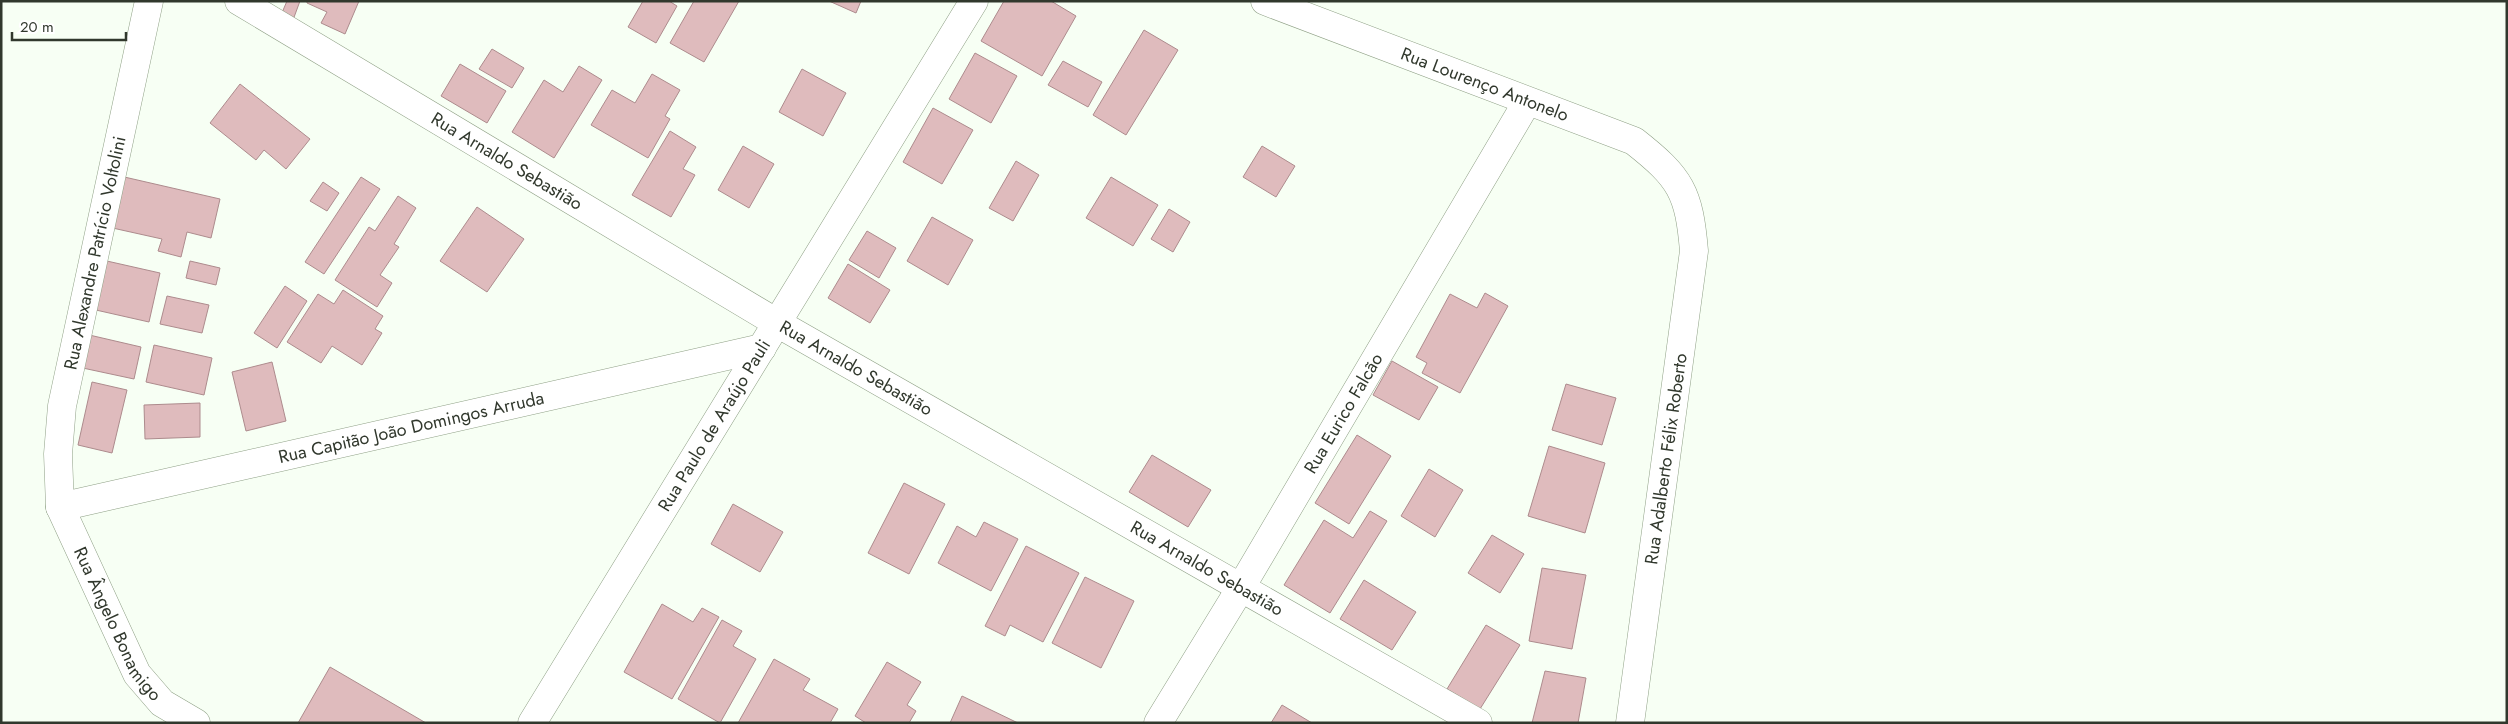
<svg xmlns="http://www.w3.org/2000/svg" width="2508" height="724" viewBox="0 0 2508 724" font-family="Jost,sans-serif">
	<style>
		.building { fill: #dfbbbd; stroke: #ad8b8d }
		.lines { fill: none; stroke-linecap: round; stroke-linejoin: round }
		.minor-casing { stroke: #8fa086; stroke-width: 29 }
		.minor { stroke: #fff; stroke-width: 28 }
		.labels { text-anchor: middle; stroke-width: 4; stroke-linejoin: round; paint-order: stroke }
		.street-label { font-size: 18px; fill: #31382d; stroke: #fff }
	</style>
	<rect width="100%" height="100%" fill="#f7fff4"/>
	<path class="building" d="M287 1H300L293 20 281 15Z
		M307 1H359L345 34 321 23 327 12 307 3Z
		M643 1H669L677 6 656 43 628 27Z
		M694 1H739L704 62 670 43Z
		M829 1H861L856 13Z
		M1004 1H1051L1076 16 1042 76 981 41Z
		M1144 30 1178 50 1126 135 1093 115Z
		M492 49 524 68 512 88 479 69Z
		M975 53 1017 76 991 123 949 99Z
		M1063 61 1102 82 1088 107 1048 85Z
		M460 64 506 91 487 123 441 96Z
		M579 66 602 80 554 158 512 132 544 80 563 92Z
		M802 69 846 93 823 136 779 112Z
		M652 74 680 90 665 116 670 119 648 158 591 125 612 90 635 103Z
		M240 84 310 139 286 169 264 150 256 160 210 123Z
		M933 108 973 130 942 184 903 162Z
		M670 131 696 147 683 169 695 175 671 217 632 195Z
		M743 146 774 164 749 208 718 190Z
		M1262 146 1295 166 1276 197 1243 177Z
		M1016 161 1039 175 1013 221 989 208Z
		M120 176 220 199 211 238 187 232 181 257 158 251 162 239 108 227Z
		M361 177 380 189 324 274 305 262Z
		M1111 177 1158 205 1133 246 1086 218Z
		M323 182 339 193 327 211 310 201Z
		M398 196 416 208 394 244 399 247 380 275 392 283 377 307 335 280 369 227 375 231Z
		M477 207 524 239 487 292 440 261Z
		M1169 209 1190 222 1173 252 1151 239Z
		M932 217 973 240 948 285 907 261Z
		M867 231 896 248 879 278 849 260Z
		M98 259 160 273 149 322 87 308Z
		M190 261 220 268 216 285 186 278Z
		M848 264 890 290 870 323 828 298Z
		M285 286 307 301 277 348 254 333Z
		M343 290 383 316 375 329 382 333 362 365 332 346 321 363 287 342 318 294 334 304Z
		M1485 293 1508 306 1460 393 1422 373 1427 363 1416 357 1450 294 1477 308Z
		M167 296 209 305 202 333 160 324Z
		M85 334 141 347 134 379 78 367Z
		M154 345 212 358 204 395 146 382Z
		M1392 361 1438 387 1419 420 1373 395Z
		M272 362 286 421 246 431 232 372Z
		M92 382 127 390 112 453 78 445Z
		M1566 384 1616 398 1602 445 1552 430Z
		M200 403V437L145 439 144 405Z
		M1357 435 1391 456 1349 524 1315 503Z
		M1549 446 1605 463 1585 533 1528 516Z
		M1152 455 1211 490 1188 527 1129 492Z
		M1429 469 1463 490 1435 537 1401 516Z
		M904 483 945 504 909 574 868 553Z
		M733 504 783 532 760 572 711 544Z
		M1370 511 1387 521 1330 613 1284 585 1324 520 1353 538Z
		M984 522 1018 539 991 591 938 563 957 526 976 537Z
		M1492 535 1524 554 1500 593 1468 573Z
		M1026 546 1079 573 1043 642 1010 625 1005 636 985 626Z
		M1542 568 1586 575 1572 649 1529 641Z
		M1085 577 1134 601 1101 668 1052 643Z
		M1364 580 1416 612 1392 650 1340 619Z
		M662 604 693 622 702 608 719 617 672 699 624 672Z
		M722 620 742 631 733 646 756 659 720 723 678 699Z
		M1486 625 1520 645 1480 709 1447 689Z
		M774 659 810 679 803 690 838 709 830 723H738Z
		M887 662 921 682 907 705 916 711 909 723H866L855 716Z
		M330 667 426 723H298Z
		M1545 671 1586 678 1578 723H1532Z
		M962 696 1018 723H950Z
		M1282 705 1312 723H1271Z"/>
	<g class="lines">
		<g class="minor-casing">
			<g id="minor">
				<path id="s1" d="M149 1 62 406 58 454 60 507 137 674 162 703 196 723"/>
				<path id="s2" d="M239 1 777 323 1478 723"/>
				<path id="s3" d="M1265 1 1634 141C1681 178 1689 192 1694 251L1630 723"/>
				<path id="s4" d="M60 507 762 348"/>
				<path id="s5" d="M532 723 974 1"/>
				<path id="s6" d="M1158 723 1240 589 1527 102"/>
			</g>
		</g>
		<use href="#minor" class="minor"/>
	</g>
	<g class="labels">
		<g class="street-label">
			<text dy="6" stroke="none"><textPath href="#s3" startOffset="235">Rua Lourenço Antonelo</textPath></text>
			<text dy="6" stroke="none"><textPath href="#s2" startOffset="312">Rua Arnaldo Sebastião</textPath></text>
			<text transform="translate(95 253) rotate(-78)" y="6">Rua Alexandre Patrício Voltolini</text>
			<text dy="6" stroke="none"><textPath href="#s2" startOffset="718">Rua Arnaldo Sebastião</textPath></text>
			<text dy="6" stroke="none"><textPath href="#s6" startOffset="361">Rua Eurico Falcão</textPath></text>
			<text dy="6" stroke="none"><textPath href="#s5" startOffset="349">Rua Paulo de Araújo Pauli</textPath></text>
			<text dy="6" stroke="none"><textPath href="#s4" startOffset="360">Rua Capitão João Domingos Arruda</textPath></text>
			<text transform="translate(1666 459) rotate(-82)" y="6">Rua Adalberto Félix Roberto</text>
			<text dy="6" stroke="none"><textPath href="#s2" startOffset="1122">Rua Arnaldo Sebastião</textPath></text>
			<text dy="6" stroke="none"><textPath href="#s1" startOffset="646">Rua Ângelo Bonamigo</textPath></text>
		</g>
	</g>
	<rect width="2508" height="724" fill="none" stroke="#31382d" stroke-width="5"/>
	<path d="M12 32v8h114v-8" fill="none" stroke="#31382d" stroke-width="2.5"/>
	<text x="20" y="32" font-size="15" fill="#31382d" stroke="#ffffff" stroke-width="4" paint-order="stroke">20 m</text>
</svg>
